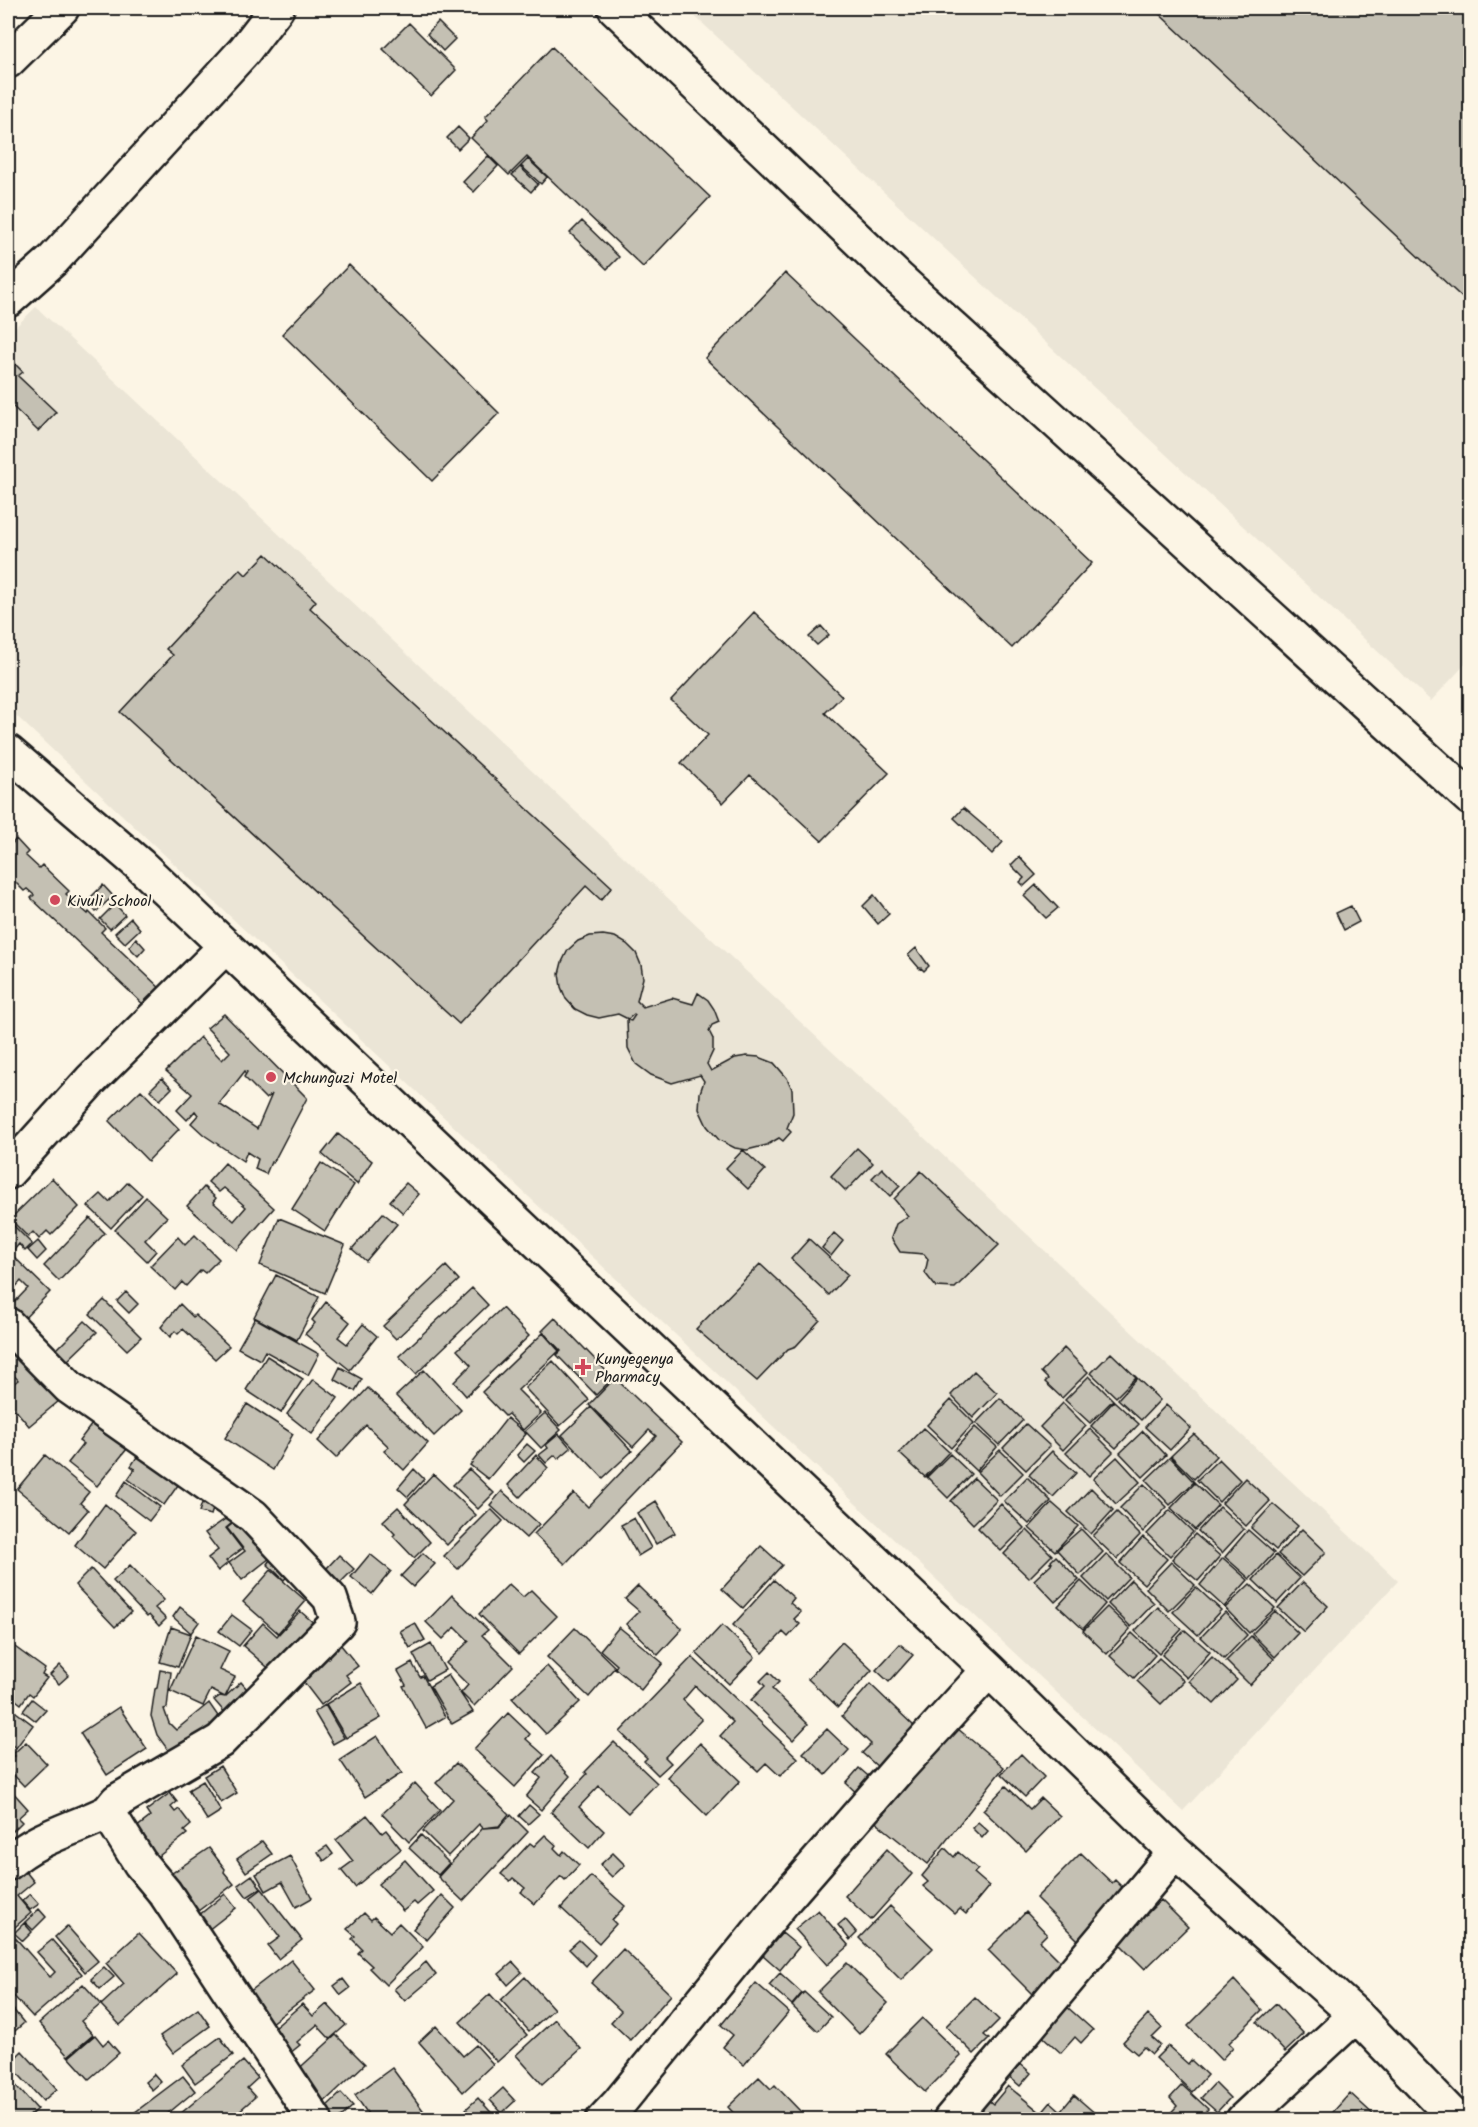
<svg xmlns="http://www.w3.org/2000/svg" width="1478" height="2127" viewBox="0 0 1478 2127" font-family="Kalam,sans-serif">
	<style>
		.built { fill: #ebe5d6 }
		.building { fill: #c4c0b3; stroke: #1c1c1c; stroke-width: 1.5; fill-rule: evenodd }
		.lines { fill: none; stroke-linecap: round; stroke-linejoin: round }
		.minor-casing { stroke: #1c1c1c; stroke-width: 38 }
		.minor { stroke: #fcf5e5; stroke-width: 33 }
		.poi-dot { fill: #d1495b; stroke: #fcf5e5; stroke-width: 2 }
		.labels { text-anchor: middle; stroke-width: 4.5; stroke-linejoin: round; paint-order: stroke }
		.poi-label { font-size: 16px; fill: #1c1c1c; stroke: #fcf5e5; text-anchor: start }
	</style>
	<rect width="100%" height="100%" fill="#fcf5e5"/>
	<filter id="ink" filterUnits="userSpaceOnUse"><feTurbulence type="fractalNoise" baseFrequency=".0167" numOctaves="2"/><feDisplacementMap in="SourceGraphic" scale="12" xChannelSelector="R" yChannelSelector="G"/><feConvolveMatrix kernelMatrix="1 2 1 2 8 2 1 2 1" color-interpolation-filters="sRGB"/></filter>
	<g filter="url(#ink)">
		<path class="built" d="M686 8H1470V659L1431 701Z
			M36 307 1398 1581 1183 1811 8 708V334Z"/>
		<path class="building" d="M1153 8H1470V305Z
			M438 22 455 39 443 51 427 34Z
			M409 23 456 70 431 96 383 49Z
			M552 47 710 197 643 267 527 157 509 175 471 138 488 120 485 117Z
			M458 127 469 138 458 149 447 138Z
			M488 156 498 166 474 192 463 182Z
			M528 159 547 177 541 184 521 166Z
			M520 167 538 184 531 192 512 175Z
			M582 221 619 257 607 269 570 233Z
			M349 265 499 413 432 481 282 334Z
			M785 273 1092 563 1012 648 705 358Z
			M10 359 23 372 18 376 56 412 38 431 8 402V362Z
			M266 554 316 601 310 608 612 887 601 900 586 886 459 1024 120 712 173 655 166 649 240 569 246 575Z
			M754 612 842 696 825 713 889 773 822 841 750 775 723 803 681 763 708 735 671 700Z
			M821 626 829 635 817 645 809 637Z
			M963 808 1003 842 992 854 954 818Z
			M16 839 28 852 25 855 39 868 42 865 69 891 66 894 88 914 89 912 105 928 101 932 162 990 146 1007 31 898 34 895 27 889 24 891 8 875V848Z
			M1019 857 1036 875 1024 886 1020 882 1024 878 1011 865Z
			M103 885 113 896 96 912 87 901Z
			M1036 885 1058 908 1046 918 1024 896Z
			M874 895 889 914 878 924 863 906Z
			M115 904 125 915 110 929 100 919Z
			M1351 906 1359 922 1344 930 1336 913Z
			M131 918 140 929 125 943 115 933Z
			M603 935 615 937 627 944 636 953 641 965 643 978 637 1001 643 1007 672 998 693 1004 698 993 708 1000 714 1009 719 1022 712 1025 709 1031 713 1039V1051L707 1064 711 1071 735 1058 747 1056 759 1057 774 1063 787 1078 792 1089 793 1113 787 1128 791 1132 783 1141 779 1138 767 1145 747 1150 735 1148 719 1140 707 1126 699 1109 700 1093 704 1081 700 1075 672 1083 651 1075 636 1064 628 1048 627 1020 631 1021 635 1015 634 1014 628 1019 618 1014 599 1018 587 1015 575 1009 566 999 561 987 559 974 562 962 568 950 578 941 590 936Z
			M136 938 145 948 138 956 129 947Z
			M916 948 929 966 924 971 921 968 920 969 908 955Z
			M224 1014 307 1098 273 1163 271 1162 266 1174 255 1169 258 1159 247 1152 243 1161 204 1135 191 1123 198 1115 195 1111 187 1120 177 1110 192 1094 166 1071 200 1037 222 1060 230 1052 207 1028ZM245 1071 247 1072 244 1077 266 1099 272 1094 257 1129 219 1104Z
			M162 1078 172 1088 160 1100 150 1090Z
			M141 1090 179 1129 148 1161 109 1121Z
			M338 1134 372 1161 357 1184 322 1154Z
			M857 1148 873 1163 846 1191 831 1176Z
			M743 1150 765 1170 748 1189 726 1168Z
			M225 1163 274 1208 237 1250 187 1206 204 1187 216 1198 213 1202 234 1221 246 1207 224 1188 219 1192 208 1182Z
			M321 1163 354 1185 325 1231 292 1209Z
			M882 1168 900 1186 890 1196 872 1178Z
			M921 1171 999 1245 955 1288 936 1287 925 1273 928 1259 924 1254 900 1252 891 1238 896 1224 908 1216 894 1199Z
			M52 1178 79 1207 51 1235 47 1231 39 1239 33 1232 28 1237 10 1219Z
			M128 1182 142 1195 111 1228 88 1206 101 1194 109 1202Z
			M406 1183 419 1194 403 1213 390 1201Z
			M146 1197 167 1217 145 1240 156 1251 147 1261 115 1230Z
			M383 1213 397 1224 366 1261 352 1249Z
			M90 1218 105 1233 59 1281 44 1266Z
			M279 1218 345 1245 325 1293 260 1265Z
			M9 1221 32 1244 25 1251 19 1244 14 1250 8 1243Z
			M834 1233 843 1241 831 1256 822 1248Z
			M195 1235 219 1259 205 1273 201 1270 186 1286 182 1282 175 1290 150 1266 178 1237 185 1245Z
			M809 1239 848 1275 829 1295 791 1259Z
			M38 1241 46 1251 37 1260 28 1250Z
			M8 1251 50 1292 17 1326 8 1317V1309L28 1288 21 1281 8 1295Z
			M760 1264 820 1320 796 1346 788 1349 757 1381 696 1329Z
			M446 1266 459 1280 396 1339 383 1326Z
			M276 1275 319 1297 297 1340 254 1317Z
			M472 1288 488 1305 416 1374 399 1356Z
			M126 1292 138 1304 129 1313 117 1301Z
			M104 1300 141 1337 127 1350 90 1314Z
			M326 1302 350 1322 338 1337 347 1344 363 1324 377 1336 350 1370 305 1334 315 1323 312 1320Z
			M180 1304 193 1317 195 1315 229 1346 215 1359 183 1329 178 1334 175 1331 170 1337 161 1327Z
			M502 1308 529 1336 466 1396 454 1382 471 1365 457 1350Z
			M255 1318 319 1354 308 1375 265 1351 260 1360 238 1348Z
			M555 1318 613 1378 596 1395 557 1355 561 1351 542 1331Z
			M85 1321 97 1332 67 1361 56 1350Z
			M543 1333 559 1351 518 1390 541 1413 523 1430 508 1414 505 1416 482 1392Z
			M10 1345 59 1401 29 1426 8 1401V1388L18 1380 8 1369V1347Z
			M1064 1348 1088 1372 1062 1398 1045 1382 1048 1379 1041 1372Z
			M1111 1353 1136 1377 1116 1397 1091 1373Z
			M267 1356 303 1379 281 1413 246 1390Z
			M553 1361 589 1400 560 1426 525 1388Z
			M340 1367 362 1379 355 1391 334 1379Z
			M424 1370 461 1410 434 1436 396 1396Z
			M974 1371 997 1393 973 1418 951 1395Z
			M1089 1376 1113 1400 1090 1423 1065 1400Z
			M615 1378 682 1442 565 1564 534 1534 574 1493 588 1507 656 1436 649 1430 633 1447 589 1405Z
			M1137 1378 1160 1400 1141 1420 1118 1399Z
			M313 1379 338 1398 312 1434 287 1414Z
			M368 1388 428 1443 404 1470 384 1451 389 1447 366 1425 336 1458 318 1441Z
			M1000 1398 1023 1420 999 1445 976 1423Z
			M951 1400 974 1423 951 1448 927 1425Z
			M1114 1401 1139 1424 1116 1448 1091 1426Z
			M1063 1403 1086 1426 1063 1450 1040 1427Z
			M247 1404 293 1434 273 1470 225 1438Z
			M1166 1405 1191 1428 1170 1450 1145 1427Z
			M591 1407 632 1451 603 1478 562 1435Z
			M545 1413 561 1430 541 1448 525 1431Z
			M507 1418 526 1434 488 1479 470 1465Z
			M102 1421 131 1444 97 1486 68 1463 83 1444 79 1441 92 1424 96 1428Z
			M1026 1424 1050 1446 1026 1470 1003 1448Z
			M975 1427 997 1447 976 1471 954 1450Z
			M923 1428 949 1452 925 1477 899 1453Z
			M1090 1429 1113 1452 1089 1476 1066 1453Z
			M1143 1431 1166 1455 1143 1477 1120 1453Z
			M559 1434 571 1448 558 1459 555 1455 546 1463 539 1455 548 1448 546 1445Z
			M1194 1434 1216 1456 1194 1479 1171 1456Z
			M527 1444 535 1451 524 1462 517 1455Z
			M142 1449 183 1478 164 1505 128 1479 135 1469 131 1466Z
			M1000 1450 1023 1473 1000 1496 977 1472Z
			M1052 1451 1076 1473 1053 1497 1029 1475Z
			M950 1454 971 1474 948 1498 927 1477Z
			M45 1455 89 1492 80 1503 88 1510 69 1532 17 1489Z
			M536 1455 548 1468 520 1497 508 1485Z
			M1117 1457 1140 1482 1116 1504 1093 1479Z
			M1170 1457 1194 1482 1170 1505 1146 1480Z
			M1219 1459 1240 1480 1219 1502 1197 1480Z
			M414 1469 424 1479 408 1497 398 1488Z
			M469 1469 494 1493 478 1509 453 1485Z
			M433 1474 476 1515 447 1545 405 1504Z
			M1027 1477 1051 1501 1029 1524 1004 1501Z
			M974 1478 997 1500 973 1524 951 1501Z
			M1245 1478 1270 1501 1246 1526 1222 1503Z
			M126 1481 160 1507 149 1521 116 1496Z
			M1195 1483 1218 1505 1195 1530 1171 1508Z
			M1144 1484 1167 1507 1143 1532 1120 1508Z
			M1091 1488 1113 1510 1091 1534 1068 1512Z
			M502 1491 539 1524 526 1538 490 1505Z
			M205 1494 217 1497 211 1515 199 1512Z
			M656 1501 675 1533 656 1544 637 1513Z
			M1052 1503 1078 1526 1055 1551 1029 1528Z
			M105 1504 136 1531 103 1569 75 1545Z
			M1001 1504 1024 1528 1001 1551 978 1528Z
			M1273 1504 1298 1526 1276 1550 1251 1528Z
			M398 1507 430 1542 414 1558 393 1536 395 1534 383 1521Z
			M1220 1507 1244 1529 1222 1553 1198 1531Z
			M491 1509 503 1521 458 1569 444 1556Z
			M1170 1510 1193 1532 1170 1556 1147 1534Z
			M1117 1512 1140 1535 1117 1559 1093 1536Z
			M234 1513 238 1518 226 1528 242 1549 226 1561 228 1563 218 1571 208 1558 218 1550 205 1533Z
			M634 1518 651 1548 638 1556 621 1525Z
			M239 1519 270 1558 242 1580 229 1563 245 1551 227 1528Z
			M1081 1529 1103 1552 1080 1575 1057 1550Z
			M1302 1529 1326 1552 1302 1576 1278 1554Z
			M1027 1530 1052 1555 1029 1578 1004 1554Z
			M1248 1530 1274 1553 1250 1579 1225 1557Z
			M1195 1534 1220 1556 1198 1581 1172 1559Z
			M1143 1537 1167 1559 1144 1584 1120 1563Z
			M761 1546 782 1565 743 1608 722 1589Z
			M423 1553 435 1564 413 1587 401 1576Z
			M370 1554 391 1571 372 1594 351 1577Z
			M1106 1554 1129 1577 1106 1601 1083 1578Z
			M339 1555 354 1569 340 1583 326 1569Z
			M1276 1555 1300 1578 1277 1603 1253 1580Z
			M1056 1556 1079 1580 1055 1602 1034 1580 1052 1563 1050 1562Z
			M272 1557 290 1573 284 1580 267 1564Z
			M1223 1558 1248 1580 1224 1607 1200 1585Z
			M1171 1562 1195 1585 1169 1611 1146 1588Z
			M130 1565 164 1600 155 1608 166 1619 159 1626 149 1615 147 1617 113 1581Z
			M91 1569 131 1612 115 1627 75 1585Z
			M271 1570 306 1601 278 1633 243 1602Z
			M774 1580 794 1598 790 1603 801 1612 794 1619 800 1624 788 1637 783 1632 763 1653 733 1625Z
			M1131 1580 1154 1603 1131 1627 1108 1604Z
			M1081 1581 1105 1604 1083 1629 1058 1606Z
			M1303 1582 1328 1606 1304 1632 1278 1608Z
			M509 1584 523 1597 531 1590 557 1616 519 1654 479 1614Z
			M1250 1584 1275 1608 1249 1633 1225 1608Z
			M638 1586 682 1629 658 1655 626 1624 639 1611 625 1599Z
			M1196 1587 1221 1610 1198 1635 1173 1612Z
			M452 1595 488 1630 482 1635 513 1666 474 1706 461 1693 468 1685 446 1663 469 1641 455 1627 443 1639 426 1622Z
			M180 1607 199 1622 191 1633 173 1617Z
			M1107 1607 1130 1629 1107 1654 1083 1631Z
			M1158 1607 1182 1629 1159 1654 1135 1631Z
			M300 1611 316 1625 273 1672 243 1646 263 1623 277 1636Z
			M1275 1611 1298 1633 1275 1657 1252 1634Z
			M1225 1612 1247 1635 1224 1659 1201 1637Z
			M232 1615 252 1630 239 1646 219 1631Z
			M415 1623 425 1640 410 1648 400 1631Z
			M722 1625 755 1657 729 1684 696 1653Z
			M171 1627 191 1634 178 1667 160 1662Z
			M619 1627 663 1663 641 1690 615 1668 617 1665 600 1650Z
			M575 1628 615 1667 589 1697 547 1657Z
			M1185 1630 1210 1652 1187 1678 1162 1655Z
			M1132 1633 1155 1655 1134 1678 1110 1656Z
			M196 1635 229 1651 220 1670 235 1677 225 1697 211 1690 203 1706 170 1691Z
			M1251 1636 1274 1659 1250 1685 1226 1661Z
			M336 1639 358 1666 346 1675 351 1682 321 1705 295 1671Z
			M8 1642 45 1669 42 1675 47 1678 33 1696 29 1693 21 1704 8 1694Z
			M842 1642 872 1670 838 1707 808 1679Z
			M431 1644 445 1670 427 1680 413 1654Z
			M900 1644 913 1655 889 1682 876 1670Z
			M692 1657 798 1758 780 1776 766 1763 758 1771 720 1736 733 1722 695 1686 683 1700 702 1719 665 1757 671 1763 658 1775 644 1761 647 1758 620 1732Z
			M1212 1657 1237 1680 1214 1704 1189 1681Z
			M1159 1658 1184 1681 1161 1704 1137 1681Z
			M412 1663 420 1677 423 1676 445 1717 426 1728 403 1686 406 1685 398 1671Z
			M60 1665 69 1675 59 1684 50 1675Z
			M547 1666 580 1702 546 1734 512 1698Z
			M160 1670 171 1672 167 1708 164 1709 169 1723 176 1730 209 1703 220 1719 176 1753 168 1750 157 1735 151 1716 155 1689 157 1688Z
			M769 1672 779 1682 772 1689 808 1724 793 1740 751 1700 765 1686 760 1681Z
			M448 1675 473 1712 452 1724 430 1686Z
			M241 1682 251 1694 226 1714 214 1700 220 1696 225 1697Z
			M361 1683 381 1718 346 1738 326 1704Z
			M870 1684 915 1727 878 1767 862 1753 871 1744 842 1716Z
			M32 1699 46 1710 36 1721 23 1711Z
			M325 1705 344 1738 333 1744 314 1712Z
			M8 1706 33 1725 16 1748 8 1742Z
			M119 1707 147 1749 107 1775 80 1733Z
			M508 1713 530 1734 526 1739 544 1755 515 1787 474 1749Z
			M952 1724 1004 1767 928 1864 873 1820Z
			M827 1729 849 1750 826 1775 803 1753Z
			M377 1736 402 1773 365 1797 340 1760Z
			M26 1742 47 1764 24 1786 8 1769V1766L13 1761 11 1759 15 1756 13 1754Z
			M614 1742 657 1783 628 1813 599 1786 579 1807 604 1831 589 1848 551 1812 587 1774 585 1772Z
			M700 1743 740 1781 707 1816 667 1777Z
			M1021 1754 1044 1777 1025 1797 1001 1774Z
			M551 1756 570 1776 541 1810 526 1797 541 1778 535 1773Z
			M456 1763 509 1814 499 1826 483 1828 479 1824 448 1856 423 1831 453 1799 436 1783Z
			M220 1766 237 1793 221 1803 204 1776Z
			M859 1768 874 1781 860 1796 846 1783Z
			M203 1781 221 1811 207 1820 188 1790Z
			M415 1783 440 1810 409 1842 382 1814Z
			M1006 1786 1030 1809 1041 1798 1060 1816 1026 1851 983 1810Z
			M10 1789 28 1809 18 1818 22 1822 8 1836V1791Z
			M170 1793 177 1802 171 1807 175 1812 179 1809 191 1825 184 1831 187 1834 155 1859 142 1843 145 1840 136 1828 150 1817 146 1811Z
			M529 1805 539 1814 528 1824 519 1816Z
			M367 1815 382 1833 386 1830 401 1849 355 1887 341 1870 353 1861 336 1840Z
			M511 1815 528 1832 463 1901 438 1877 483 1828 499 1827Z
			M978 1822 988 1831 982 1838 972 1828Z
			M421 1835 449 1863 438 1875 409 1848Z
			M545 1835 556 1845 554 1848 561 1855 564 1851 579 1865 565 1880 561 1876 535 1904 521 1892 525 1888 513 1878 510 1881 501 1874 530 1843 534 1846Z
			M262 1841 272 1854 246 1872 237 1859Z
			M327 1846 333 1854 324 1861 318 1852Z
			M209 1848 225 1869 224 1872 234 1884 190 1917 162 1880Z
			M945 1848 954 1857 958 1852 978 1869 974 1873 989 1886 966 1914 960 1909 955 1914 923 1886 928 1882 922 1876Z
			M887 1849 912 1874 871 1920 845 1896Z
			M613 1853 625 1865 612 1877 600 1865Z
			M1081 1853 1112 1883 1115 1880 1132 1897 1084 1946 1036 1898Z
			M290 1856 312 1898 296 1907 282 1882 266 1891 256 1874Z
			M405 1860 433 1891 417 1905 414 1902 403 1911 378 1884Z
			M23 1868 34 1882 17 1896 31 1913 8 1933V1881Z
			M252 1875 261 1888 247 1897 238 1885Z
			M591 1876 625 1906 612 1920 616 1924 599 1943 561 1908Z
			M262 1889 302 1940 278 1959 268 1946 280 1937 250 1898Z
			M30 1894 39 1904 30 1910 22 1901Z
			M225 1894 236 1908 203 1934 193 1920Z
			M442 1895 455 1908 427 1940 413 1929Z
			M1161 1900 1188 1927 1145 1969 1118 1942Z
			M890 1906 933 1948 901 1980 859 1938Z
			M39 1909 46 1917 33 1930 25 1922Z
			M818 1910 849 1946 827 1965 795 1929Z
			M1026 1912 1047 1934 1040 1941 1062 1963 1032 1994 988 1950Z
			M364 1913 371 1920 374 1917 390 1932 399 1923 423 1947 386 1985 369 1968 372 1966 358 1953 362 1949 352 1939 355 1936 347 1929Z
			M845 1919 857 1933 850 1940 838 1925Z
			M24 1923 32 1932 23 1941 14 1933Z
			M67 1926 98 1961 85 1972 55 1937Z
			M139 1933 177 1974 120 2025 101 2005 124 1984 106 1963Z
			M782 1933 799 1947 780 1970 763 1955Z
			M12 1934 50 1977 55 1972 37 1952 52 1940 82 1974 33 2017 8 1990V1938Z
			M579 1940 595 1955 586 1966 569 1949Z
			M623 1949 671 1995 630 2040 611 2022 621 2011 591 1983Z
			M291 1960 315 1990 263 2029 240 1999Z
			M426 1962 436 1975 405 2001 394 1989Z
			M513 1962 522 1972 508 1985 499 1974Z
			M847 1963 888 2003 859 2034 818 1992Z
			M104 1967 114 1977 100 1989 91 1979Z
			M780 1973 802 1993 792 2005 769 1985Z
			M525 1977 554 2009 529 2031 501 2000Z
			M343 1979 350 1988 341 1995 334 1986Z
			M1234 1980 1262 2010 1229 2043 1233 2047 1221 2060 1188 2026Z
			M756 1983 789 2012 744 2065 723 2047 733 2035 721 2025Z
			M83 1984 101 2004 81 2021 93 2035 68 2056 39 2023Z
			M804 1992 831 2017 818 2031 792 2006Z
			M490 1994 527 2035 497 2062 460 2022Z
			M975 1997 999 2020 984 2035 989 2039 974 2054 946 2026Z
			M8 2003 24 2023 8 2037Z
			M302 2004 313 2016 327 2004 346 2025 330 2039 317 2025 297 2042 300 2045 284 2058 265 2036Z
			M1276 2004 1304 2034 1285 2052 1257 2022Z
			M1065 2005 1093 2030 1081 2043 1075 2037 1061 2053 1040 2034Z
			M198 2009 210 2026 173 2053 160 2036Z
			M1148 2015 1162 2028 1152 2038 1160 2045 1152 2054 1144 2047 1137 2054 1123 2042Z
			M922 2018 961 2056 925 2092 886 2054Z
			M555 2019 581 2049 542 2084 516 2055Z
			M436 2026 463 2056 476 2045 493 2064 463 2092 419 2042Z
			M95 2035 103 2045 108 2040 119 2053 89 2079 69 2057Z
			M336 2035 365 2064 321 2105 294 2073Z
			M220 2037 233 2055 195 2083 182 2065Z
			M1168 2046 1188 2064 1191 2060 1207 2075 1192 2092 1156 2058Z
			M22 2051 57 2089 43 2101 9 2064Z
			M243 2061 258 2078 247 2088 255 2097 229 2120H214L209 2114 202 2120H173Z
			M1017 2061 1031 2073 1020 2086 1006 2074Z
			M392 2068 428 2117 426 2120H372L355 2095Z
			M154 2074 161 2082 152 2090 145 2082Z
			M183 2076 195 2091 160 2120H132L130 2116Z
			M759 2077 771 2089 775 2085 802 2113 795 2120H740L728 2107Z
			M9 2078 37 2109 25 2120H8Z
			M1215 2083 1230 2098 1217 2112 1201 2098Z
			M1182 2085 1208 2109 1198 2120H1164L1177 2106 1170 2098Z
			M1008 2086 1041 2113 1036 2120 1021 2118 1019 2120H982L976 2115 988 2100 993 2104Z
			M503 2088 515 2101 502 2113 490 2100Z
			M341 2093 353 2106 340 2118 342 2120 317 2119 329 2109 327 2106Z
			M1350 2093 1376 2117 1374 2120H1326Z
			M1074 2095 1097 2115 1093 2120H1048L1041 2114 1051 2102 1061 2111Z
			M478 2098 498 2120H475L466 2109Z"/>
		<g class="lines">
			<g class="minor-casing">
				<path id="minor" d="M615 8 898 278 1470 798
					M8 61 62 8
					M8 300 53 260 244 51 277 8
					M8 752 140 865 989 1670 1175 1852 1356 2015 1457 2120
					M8 1172 91 1080 225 947
					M8 1325 69 1387 253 1516 330 1598 338 1622 220 1741 117 1801 108 1812
					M8 1863C37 1837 74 1829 108 1812L140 1863 165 1893 315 2120
					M603 2120 619 2103 786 1898 900 1767 989 1670
					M950 2120 1175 1852
					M1243 2120 1356 2015"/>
			</g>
			<use href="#minor" class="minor"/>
		</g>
	</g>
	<g class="poi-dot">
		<circle cx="55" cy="900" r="6"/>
		<circle cx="271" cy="1077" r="6"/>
		<path d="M580 1358h6v6h6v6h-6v6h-6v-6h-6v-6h6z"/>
	</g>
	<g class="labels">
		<g class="poi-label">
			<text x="67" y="906">Kivuli School</text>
			<text x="283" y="1083">Mchunguzi Motel</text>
			<text x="595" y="1364">Kunyegenya<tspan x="595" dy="18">Pharmacy</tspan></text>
		</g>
	</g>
	<rect width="1478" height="2127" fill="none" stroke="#fcf5e5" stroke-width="30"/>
	<rect x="15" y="15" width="1448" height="2097" fill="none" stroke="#1c1c1c" stroke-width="2" filter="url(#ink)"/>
</svg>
